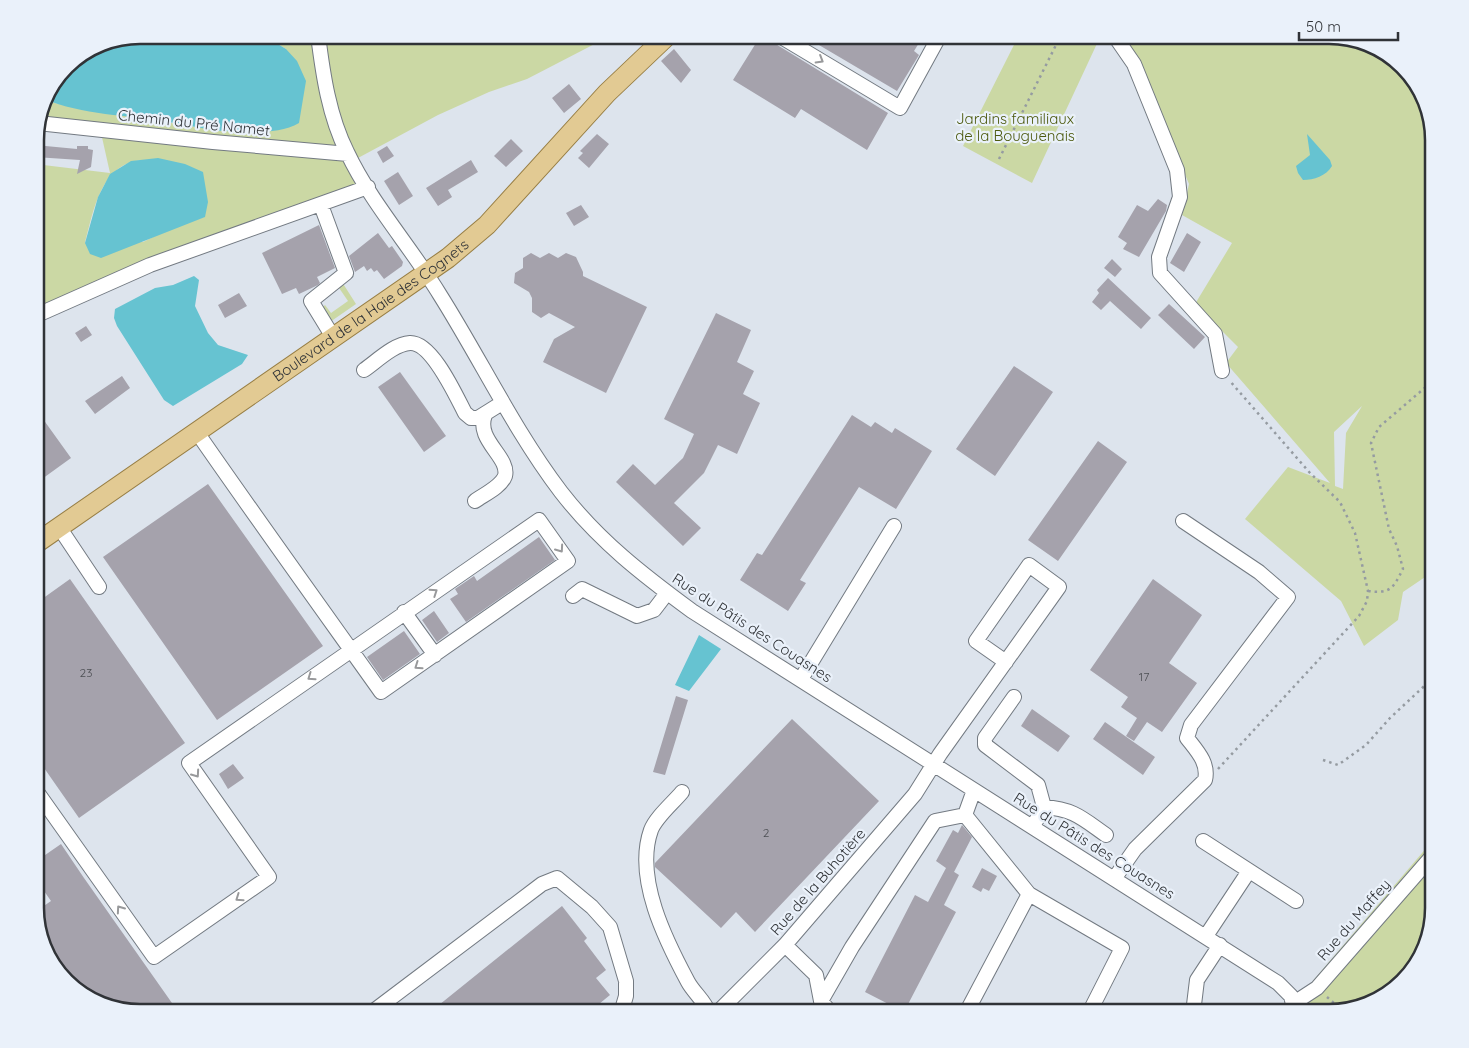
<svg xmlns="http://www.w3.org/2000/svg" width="1469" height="1048" viewBox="0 0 1469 1048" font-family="Quicksand,sans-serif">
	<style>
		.green { fill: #cbd8a4; fill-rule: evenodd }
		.water { fill: #66c3d1 }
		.building { fill: #a5a2ac }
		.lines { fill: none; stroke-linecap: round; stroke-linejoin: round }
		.minor-casing { stroke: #737a82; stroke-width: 16 }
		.major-casing { stroke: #977e44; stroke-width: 21 }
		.path { stroke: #959ba1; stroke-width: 2.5; stroke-dasharray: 2.5 4; stroke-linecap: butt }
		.minor { stroke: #fff; stroke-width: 14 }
		.major { stroke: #e2ca93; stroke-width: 19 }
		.oneway { stroke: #98999b }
		.labels { text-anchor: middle; stroke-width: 4.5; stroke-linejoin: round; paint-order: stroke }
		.number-label { font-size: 12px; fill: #4d4f54 }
		.park-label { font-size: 15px; fill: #4d5a0f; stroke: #eaf1fa }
		.street-label { font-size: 15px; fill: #303337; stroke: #eaf1fa }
		.rim { fill: none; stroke: #303337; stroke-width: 2.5 }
	</style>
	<rect width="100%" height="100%" fill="#dde4ed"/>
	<path class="green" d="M263 35H612L527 79 489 92 438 115 358 158 352 170 362 187 141 272 35 319V164L110 173 99 124 40 117 44 99 55 103 95 111 223 131 286 49ZM143 160 204 217 167 230 143 242 85 243C94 209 101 163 143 160Z
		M1019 35H1101L1032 183 963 146Z
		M1124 35H1329L1393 56 1423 93 1434 140V571L1403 592 1398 620 1364 646 1341 601 1245 519 1288 467 1330 483 1226 363 1238 347 1195 304 1232 243 1182 215 1189 184 1128 40ZM1362 406 1346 433 1343 489 1335 486 1334 432Z
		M342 282 356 304 330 322 323 307 325 305 331 313 348 301 337 285Z
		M1428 846 1434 850V908L1413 972 1376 1002 1329 1013H1295L1294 1003Z"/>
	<path class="water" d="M140 35H263L286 49 297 61 306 81 299 123C279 135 247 132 224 131 205 130 186 124 168 122 128 115 82 115 44 99L46 93 70 61 100 43Z
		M1307 134 1330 160 1332 166C1326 176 1314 180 1303 180L1298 173 1296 166 1310 155Z
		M158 158 185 164 203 172 208 202 205 217 101 258 90 254 85 243 98 197 110 174 131 161Z
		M194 276 199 280 195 306 208 333 218 345 248 355 242 364 173 406 164 400 117 326 114 318 115 309 155 288 173 285Z
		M699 635 721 649 689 691 675 685Z"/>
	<path class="building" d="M761 35H769L774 43 888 113 867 150 801 109 795 118 733 80Z
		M802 35H924L914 51 919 55 897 91Z
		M674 49 691 70 681 83 661 61Z
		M569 84 581 99 564 113 552 98Z
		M597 134 609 144 589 168 578 158 583 153 580 151Z
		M511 139 523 151 506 167 494 156Z
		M35 145 77 149V146H88V149L93 150 91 167 77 174 80 160 35 157Z
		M387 146 394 156 383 163 377 152Z
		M471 160 478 172 448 190 452 197 438 206 426 188Z
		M398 172 413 196 399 205 384 181Z
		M1158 199 1167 205 1166 211 1139 257 1123 249 1127 243 1118 237 1137 205 1148 211Z
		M581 205 589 217 574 226 566 213Z
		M319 225 335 268 317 277 320 283 318 285 299 294 296 288 282 294 262 253Z
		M378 233 389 248 392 246 403 262 402 266 384 279 377 270 374 272 371 268 367 271 364 266 355 272 349 256Z
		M1187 233 1201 242 1184 272 1170 263Z
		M531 253 540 258 549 253 558 258 566 253 576 257 583 272V276L647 307 606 393 543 362 554 339 575 327 549 313 541 318 532 312V298L529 292 514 283 515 273 523 268V258Z
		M1112 259 1122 269 1115 277 1104 268Z
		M1108 278 1151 318 1141 329 1110 301 1101 310 1092 302 1099 293 1097 290Z
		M239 293 247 306 225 318 218 305Z
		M1169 304 1205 337 1194 349 1158 315Z
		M716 313 751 330 737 362 754 371 743 394 760 403 737 454 718 445 704 473 674 503 701 528 683 546 616 482 633 464 655 485 683 458 694 434 664 419Z
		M86 326 92 335 81 342 75 333Z
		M1014 366 1053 392 995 476 956 449Z
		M400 372 446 436 424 452 378 387Z
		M122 376 130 388 95 414 85 401Z
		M852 415 871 427 875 422 892 433 895 428 932 451 896 509 859 487 800 580 806 583 788 611 740 580 757 553 762 555Z
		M43 419 71 458 35 484V425Z
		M1098 441 1127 462 1058 561 1028 540Z
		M208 484 323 646 217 720 103 557Z
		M539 537 555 560 466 622 450 599 458 594 455 589 474 576 477 581Z
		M70 579 185 743 79 818 35 755V604Z
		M1153 579 1202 615 1169 663 1197 683 1162 732 1147 722 1134 741 1126 736 1137 718 1121 707 1128 697 1090 670Z
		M434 611 449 633 437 642 422 620Z
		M404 631 420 654 383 680 367 657Z
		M676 696 688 700 665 775 653 772Z
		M1032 709 1070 736 1058 752 1021 726Z
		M792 719 879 801 755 932 736 912 721 928 655 867V863Z
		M1105 722 1155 757 1143 775 1093 739Z
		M233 764 244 778 228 789 219 774Z
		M962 825 972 837 954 872 951 870 959 875 944 905 956 912 904 1012 865 992 915 895 928 902 946 868 936 861 953 830 958 833Z
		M61 844 84 878 179 1013H140L81 993 42 936 35 915V912L51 901 35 878V862Z
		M982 868 997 876 989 891 983 888 981 892 972 887Z
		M562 906 587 938 584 941 606 970 596 978 610 995 588 1013H429Z"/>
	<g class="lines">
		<g class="minor-casing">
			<path id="minor" d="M318 35C323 75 329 116 347 152 371 203 411 247 440 295 481 360 514 430 561 492 599 541 643 575 692 611L1278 983 1291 996 1295 1013
				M778 35 900 108 940 35
				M1114 35 1134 64 1177 170 1180 197 1159 257 1160 273 1215 334 1222 371
				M38 123 213 142 348 154
				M321 205 346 273 311 301 333 337
				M35 316 150 265 368 187
				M364 370C377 361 394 344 410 343 432 342 456 396 465 413L471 418H478L502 403
				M475 501C483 495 501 487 505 476 510 457 475 440 485 415
				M59 527 99 587
				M573 596 582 589 637 616 654 610 667 593
				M404 612 435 655
				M801 679 894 526
				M1014 697 985 738V745L1038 785 1044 807 1033 826
				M35 789 154 957 269 877 189 763 539 520 568 561 381 692C319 605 257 519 196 431
				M974 790 965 815 1029 894 1122 948 1089 1013
				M682 792C673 803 656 817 651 830 634 878 666 941 688 982 694 993 705 1001 709 1013
				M1044 807C1074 809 1083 819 1106 835
				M1203 841 1296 901
				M1114 879 1135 849 1205 780C1209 763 1197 751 1187 738L1191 725 1288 597 1259 572 1183 521
				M1206 936 1249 871
				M785 945 816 975 821 1001 831 1013
				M821 1001 852 947 935 821 965 815
				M1294 1003 1317 988 1434 854
				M371 1013 542 884 557 878 592 907 610 927 626 981V996L621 1013
				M717 1013 785 945 915 794 940 754 1059 587 1029 565 976 641 1006 662
				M966 1013 1029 894
				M1193 1013 1197 980 1220 945"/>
		</g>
		<g class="major-casing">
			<g id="major">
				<path id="s1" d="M35 544 448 258 487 225 607 93 668 35"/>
			</g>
		</g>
		<path class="path" d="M999 159 1061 35
			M1368 591C1391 594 1393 588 1403 569L1397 546 1389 529 1371 443 1379 427 1434 380
			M1323 760 1338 765 1366 745 1390 718 1434 677
			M1218 769 1359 616 1367 601 1368 591 1355 533 1340 502 1310 473 1229 380
			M1327 997 1342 1010
			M1316 1005 1329 1013"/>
		<use href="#minor" class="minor"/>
		<use href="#major" class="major"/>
	</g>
	<defs><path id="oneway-chevron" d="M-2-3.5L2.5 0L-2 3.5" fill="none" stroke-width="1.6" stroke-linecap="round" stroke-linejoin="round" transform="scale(1.25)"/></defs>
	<g class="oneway">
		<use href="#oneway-chevron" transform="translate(820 60) rotate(31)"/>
		<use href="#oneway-chevron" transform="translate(560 549) rotate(55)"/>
		<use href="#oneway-chevron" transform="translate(434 592) rotate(-34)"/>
		<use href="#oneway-chevron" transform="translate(418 666) rotate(145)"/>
		<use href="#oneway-chevron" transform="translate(311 677) rotate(145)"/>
		<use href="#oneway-chevron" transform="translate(196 774) rotate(55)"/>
		<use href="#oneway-chevron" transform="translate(239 898) rotate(145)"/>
		<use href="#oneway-chevron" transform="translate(120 909) rotate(-125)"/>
	</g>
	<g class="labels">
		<g class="number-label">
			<text x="86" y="677">23</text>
			<text x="1144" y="681">17</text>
			<text x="766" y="837">2</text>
		</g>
		<g class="park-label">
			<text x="1015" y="124">Jardins familiaux<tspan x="1015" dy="17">de la Bouguenais</tspan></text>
		</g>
		<g class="street-label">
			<text transform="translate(194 123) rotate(6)" y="5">Chemin du Pré Namet</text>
			<text dy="5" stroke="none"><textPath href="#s1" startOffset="409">Boulevard de la Haie des Cognets</textPath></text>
			<text transform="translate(752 628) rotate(33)" y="5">Rue du Pâtis des Couasnes</text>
			<text transform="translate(1094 846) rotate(32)" y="5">Rue du Pâtis des Couasnes</text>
			<text transform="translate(818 882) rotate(-49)" y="5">Rue de la Buhotière</text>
			<text transform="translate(1354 920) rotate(-49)" y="5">Rue du Maffey</text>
		</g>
	</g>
	<path d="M0 0H1469V1048H0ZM140 44H1329A96 96 0 0 1 1425 140V908A96 96 0 0 1 1329 1004H140A96 96 0 0 1 44 908V140A96 96 0 0 1 140 44Z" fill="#eaf1fa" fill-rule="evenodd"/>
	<path class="rim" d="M140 44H1329A96 96 0 0 1 1425 140V908A96 96 0 0 1 1329 1004H140A96 96 0 0 1 44 908V140A96 96 0 0 1 140 44Z"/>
	<path d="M1299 32v8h99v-8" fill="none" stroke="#303337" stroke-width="2.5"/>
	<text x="1306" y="32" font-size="15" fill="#303337" stroke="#eaf1fa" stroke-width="4" paint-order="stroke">50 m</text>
</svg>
